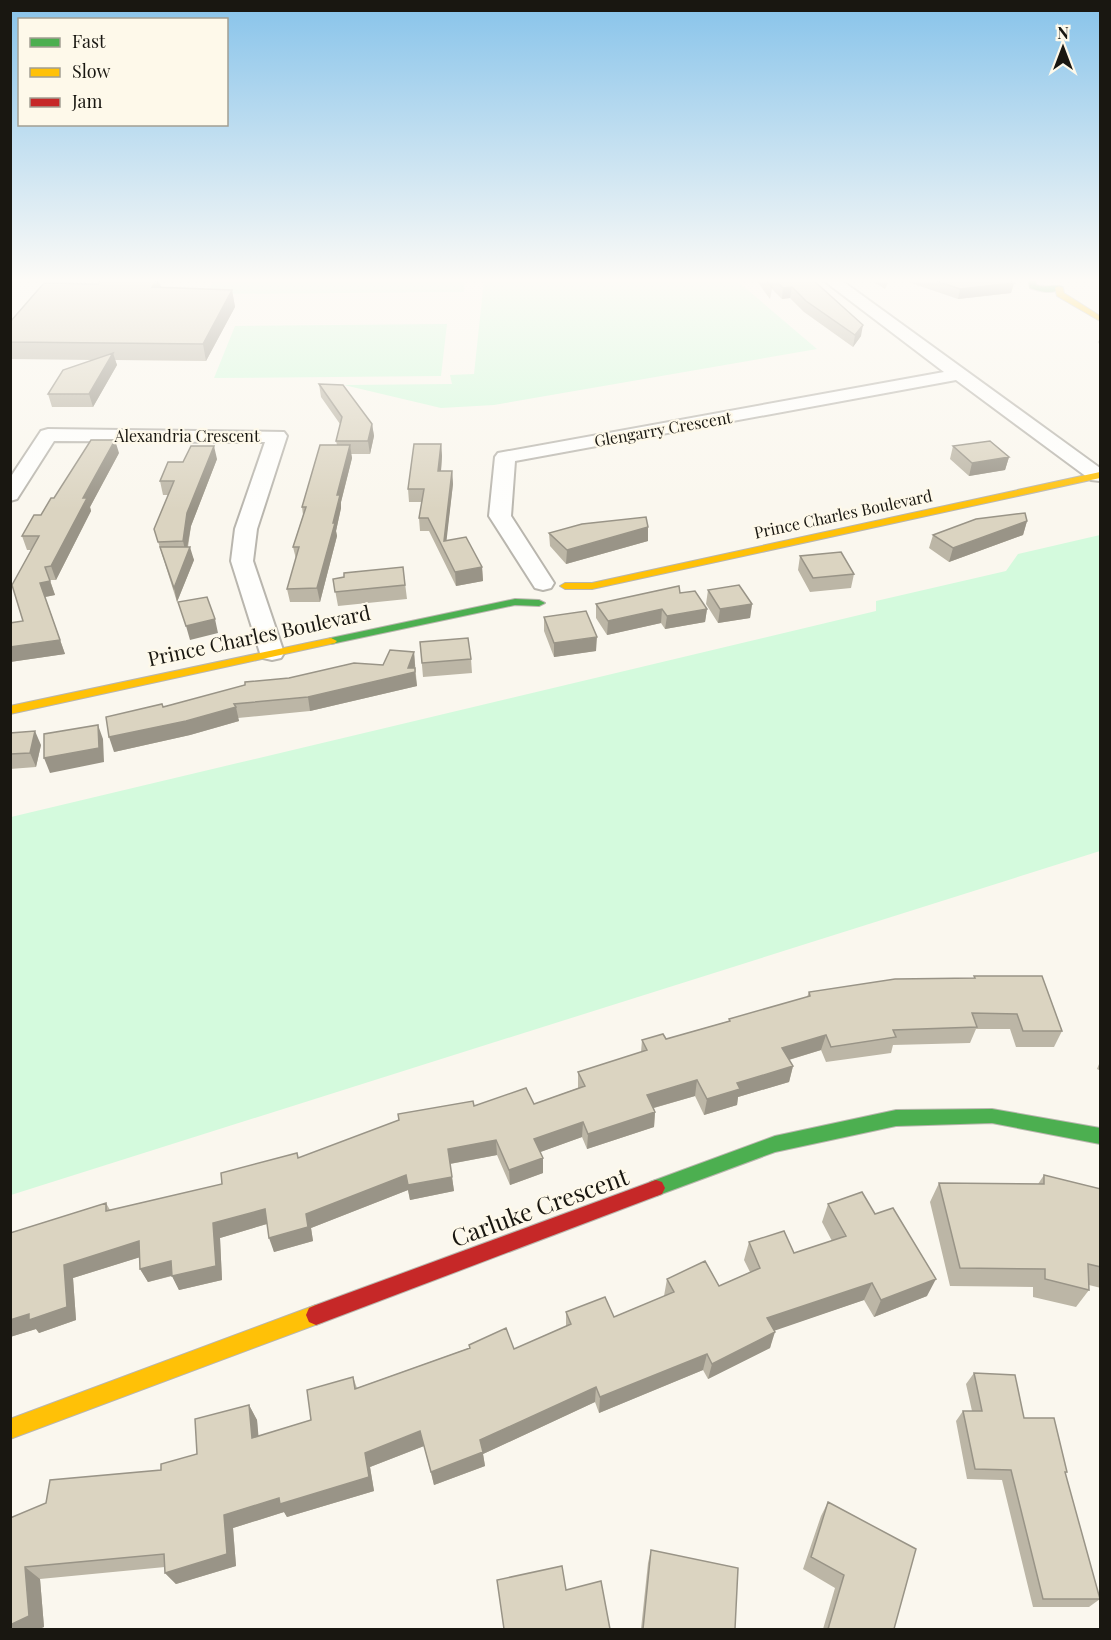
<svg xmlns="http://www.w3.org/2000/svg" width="1111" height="1640" viewBox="0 0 1111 1640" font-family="'Playfair Display',serif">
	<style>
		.green { fill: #d4fadd }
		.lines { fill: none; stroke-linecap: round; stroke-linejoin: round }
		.street-casing { stroke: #b9b6ae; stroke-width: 4 }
		.fast-casing { stroke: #b9b6ae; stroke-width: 2 }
		.slow-casing { stroke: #b9b6ae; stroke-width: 2 }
		.jam-casing { stroke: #b9b6ae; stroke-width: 2 }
		.street { fill: #fefefc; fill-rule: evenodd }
		.fast { fill: #4caf50; fill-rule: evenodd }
		.slow { fill: #ffc107; fill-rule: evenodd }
		.jam { fill: #c62828; fill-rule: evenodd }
		.wall { fill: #bcb6a6 }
		.shaded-wall { fill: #999487 }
		.building { fill: #dbd4c1; stroke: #999487; stroke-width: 1.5 }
		.labels { text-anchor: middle; stroke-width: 4.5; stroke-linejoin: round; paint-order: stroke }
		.far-street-label { font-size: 16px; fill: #191711; stroke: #fef9ea }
		.street-label { font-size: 20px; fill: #191711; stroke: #fef9ea }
		.near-street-label { font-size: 24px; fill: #191711; stroke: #fef9ea }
	</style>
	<rect width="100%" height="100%" fill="#faf7ee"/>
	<path class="green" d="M214 280H465L464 292 207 294Z
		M484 280H736L817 349 494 405 441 408 344 385 452 384 450 375 474 374Z
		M447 324 441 376 214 378 235 326Z
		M1100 535V851L11 1195V817L876 611V601L1006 571 1018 554Z"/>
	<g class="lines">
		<g class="street-casing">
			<path id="street" d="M823 280H841L1100 468V481L1091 480 956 380 515 461 511 516 554 583 551 588 543 590 535 588 489 516 495 457 498 453 944 372Z
				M48 429 284 432 287 436 257 529 253 561 284 653 281 658 272 660 263 658 260 653 231 561 235 529 265 442 54 441 17 499 10 501V478L41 431Z"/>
		</g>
		<g class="fast-casing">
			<path id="fast" d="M1028 280H1035L1036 285C1046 288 1057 284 1063 287 1053 295 1042 292 1030 288Z
				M515 599 539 600 545 603 539 606 515 605 331 644 325 641 331 638Z
				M992 1109 1100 1128V1144L992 1123 896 1126 775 1152 656 1196 650 1194 647 1188 650 1182 775 1136 896 1110Z"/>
		</g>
		<g class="slow-casing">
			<path id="slow" d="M1059 286 1063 288 1064 293 1100 316V321L1057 296 1055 288Z
				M1100 472V478L592 589H565L560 586 565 583H592Z
				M331 638 337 641 335 643 10 714V706Z
				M316 1305 323 1308 326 1315 323 1322 10 1439V1419Z"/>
		</g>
		<g class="jam-casing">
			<path id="jam" d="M656 1180 662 1182 665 1188 662 1194 316 1325 309 1322 306 1315 309 1308 316 1305Z"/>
		</g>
		<use href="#street" class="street"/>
		<use href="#fast" class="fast"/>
		<use href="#slow" class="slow"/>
		<use href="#jam" class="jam"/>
	</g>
	<path class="wall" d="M100 280H159L161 287 232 290 235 307 206 361 115 360 117 365 93 407H52L48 394 93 360 10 359V322L98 284Z
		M756 280H813L861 336 853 347 804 312 790 298 782 299 772 289 770 299Z
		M870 280H889L885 289Z
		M902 280H1010L1014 283 1011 293 958 299Z
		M1101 336V348L1098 342Z
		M319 384 372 424 374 436 370 454H351L352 458 341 502V508L336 531 337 536 320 602H290L287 589 296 559 293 547 303 515 302 507 337 445 336 441 340 424 321 397Z
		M441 444 442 456 441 471H452L453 484 446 540 482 567 483 581 456 586 429 531H420L419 518 422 502H409L408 489Z
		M953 446 1009 457 1005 470 969 476 950 459Z
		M119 453 90 507 91 511 56 580H50L55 595 45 597 65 654 10 662V623L23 621 31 550H27L22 536 41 515 54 498Z
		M217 459 191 526 188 547 194 560 177 602 154 529 169 495H163L160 481 183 462Z
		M1027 521 1023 535 949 562 929 548 933 535Z
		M648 527V541L566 564 550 546 549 533Z
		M800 556 854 574 851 588 810 592 798 570Z
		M403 567 407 599 338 606 333 579Z
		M708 590 752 604 750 618 718 623 706 604Z
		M680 593 707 609 705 622 665 629 661 623 607 635 596 618V604Z
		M544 617 596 651 554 657 544 631Z
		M420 642 471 659 472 673 423 677Z
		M414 652 417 686 310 711 238 718 239 721 190 735 114 752 163 707 289 678 383 665Z
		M10 733 41 745 36 767 10 769Z
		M974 976 1062 1031 1054 1047H1016L1010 1029H976L970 1043 893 1045 891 1053 826 1062 821 1050 789 1060 793 1066 789 1082 738 1097 737 1105 704 1115 695 1096 654 1108 655 1112 654 1127 587 1149 582 1137 540 1152 543 1158V1173L510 1185 497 1155 450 1164 454 1191 410 1200 408 1190 311 1228 313 1241 274 1252 267 1224 220 1238 222 1280 179 1290 172 1276 148 1282 140 1269V1257L73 1278 76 1320 39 1333 36 1329 10 1337V1233L106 1203 110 1210 222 1184 297 1153 298 1158 474 1106 534 1104 578 1088V1072L641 1052 642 1040 666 1039 729 1021V1019L807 997 809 992 974 978Z
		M1101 1059V1071L1097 1069Z
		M1044 1175 1101 1189V1288L1089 1285V1290L1076 1307 1033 1297V1287L950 1286 930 1202 939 1183 1038 1184Z
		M828 1204 875 1214 927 1296 874 1317 864 1300 774 1330 770 1348 708 1379 703 1370 599 1413 595 1402 483 1454 485 1466 434 1485 424 1446 370 1467 374 1491 287 1517 284 1512 233 1528 236 1566 176 1584 165 1573V1567L40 1579 44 1627 39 1629 10 1518 161 1470 197 1454 249 1405 257 1420 258 1436 311 1420 353 1377 357 1388 469 1348V1345L514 1349 566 1326V1312L614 1317 664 1296 667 1279 719 1286 750 1272 744 1260 749 1242 794 1253 832 1241 822 1222Z
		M974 1373 1024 1418 1067 1472 1065 1474 1100 1599 1089 1607H1033L1002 1480 967 1479 956 1421 963 1411H972L966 1384Z
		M828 1502 894 1629H823L835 1588 803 1569 821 1516Z
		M651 1550 735 1629H641L648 1563Z"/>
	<path class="shaded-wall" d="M156 280H159L162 293 152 287Z
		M1014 283 1011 293 958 299 960 289Z
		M792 287 790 298 782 299 783 288Z
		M232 290 235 307 206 361 203 344Z
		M863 325 861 336 853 347 855 335Z
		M113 353 117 365 93 407 89 394Z
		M372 424 374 436 370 454 368 441Z
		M115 440 119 453 90 507 91 511 56 580 51 566 83 498Z
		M441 444 442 456 440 484 438 471Z
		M350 445 352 458 341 502V508L336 531 337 536 320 602 317 588 337 495Z
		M214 446 217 459 191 526 186 554 183 541 187 513Z
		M1009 457 1005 470 969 476 972 463Z
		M452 471 453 484 445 554 444 541Z
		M1027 521 1023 535 949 562 953 548Z
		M648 527V541L566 564 567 550Z
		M190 547 194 560 177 602 174 588Z
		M482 567 483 581 456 586 455 572Z
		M50 581 55 595 45 597 65 654 10 662V647L40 583Z
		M752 604 750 618 718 623 720 609Z
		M662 609 661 623 607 635 608 621Z
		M707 609 705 622 665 629 667 616Z
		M215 619 218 633 190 640 186 626Z
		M597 637 596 651 554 657V643Z
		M414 652 415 666 413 673 415 672 417 686 310 711 308 697 408 668Z
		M236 707 239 721 190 735 114 752 109 737Z
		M98 725 103 739 104 762 50 773 44 758Z
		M35 731 41 745 36 767 30 753Z
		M826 1035 821 1050 778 1063 782 1048Z
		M793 1066 789 1082 738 1097 737 1105 704 1115 707 1099 737 1083Z
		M697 1080 695 1096 646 1110 647 1095Z
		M655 1112 654 1127 587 1149 588 1134Z
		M583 1122 582 1137 535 1154 534 1139Z
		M496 1140 497 1155 449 1164 448 1149Z
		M543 1158V1173L510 1185 509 1170Z
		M406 1175 452 1177 454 1191 410 1200 408 1190 311 1228 313 1241 274 1252 269 1238 306 1214Z
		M265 1209 270 1223 220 1238 222 1280 179 1290 172 1276 213 1223Z
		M139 1241 147 1255 73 1278 76 1320 39 1333 36 1329 10 1337V1320L29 1314 64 1265Z
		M171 1261 178 1274 148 1282 140 1269Z
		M936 1279 927 1296 874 1317 881 1300Z
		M872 1283 864 1300 762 1335 767 1318Z
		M775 1332 770 1348 708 1379 712 1364Z
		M707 1354 703 1370 599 1413 600 1397Z
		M596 1387 595 1402 483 1454 485 1466 434 1485 431 1472 480 1440Z
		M249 1405 257 1420 260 1452 252 1438Z
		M420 1431 424 1446 370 1467 374 1491 287 1517 284 1512 233 1528 236 1566 176 1584 165 1573 224 1515 365 1453Z
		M25 1567 40 1579 44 1627 39 1629H10V1625Z"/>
	<path class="building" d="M100 280H156L152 287 232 290 203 344 10 342V322L44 283 98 284Z
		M766 280H770L772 288Z
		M775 280H813L863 325 855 335 806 301 792 287 783 288Z
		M934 280H1010L1014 283 960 289Z
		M113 353 89 394H48L63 370Z
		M319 384 343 385 372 424 368 441H336L342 417Z
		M91 440H115L83 498H87L51 566 45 567 50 581 40 583 60 640 10 647V623L23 621 12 585 39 536H22L34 515H41L51 498H54Z
		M990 441 1009 457 972 463 953 446Z
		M414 444H441L438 471H452L444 541 466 537 482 567 455 572 428 518H419L424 489H408Z
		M320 445H350L337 495H340L333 523H335L317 588 287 589 299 547H293L306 507H302Z
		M191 446H214L187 513 183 541 158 542 154 529 174 481H160L168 462H183Z
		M1025 513 1027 521 953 548 933 535 976 519Z
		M646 517 648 527 567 550 549 533 582 524Z
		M160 547H190L174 588Z
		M841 552 854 574 813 578 800 556Z
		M403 567 405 585 335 592 333 579 344 577V573Z
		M739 585 752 604 720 609 708 590Z
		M679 586 680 593 695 591 707 609 667 616 662 609 608 621 596 604Z
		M207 597 215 619 186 626 178 602Z
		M586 611 597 637 554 643 544 617Z
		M468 638 471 659 422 663 420 642Z
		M390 650 414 652 408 668H415V672L308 697 234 704 236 707 186 721 109 737 106 717 162 704 163 707 245 685V682L289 678 354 663 383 665Z
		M98 725 99 748 44 758V734Z
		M35 731 30 753 10 754V733Z
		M974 976H1042L1062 1031H1023L1017 1014 972 1013 977 1027 893 1030 896 1037 831 1047 826 1035 782 1048 793 1066 737 1083 740 1089 707 1099 697 1080 647 1095 655 1112 588 1134 583 1122 534 1139 543 1158 509 1170 496 1140 448 1149 452 1177 408 1185 406 1175 306 1214 308 1227 269 1238 265 1209 213 1223 216 1266 172 1276 171 1261 140 1269 139 1241 64 1265 67 1307 29 1320V1314L10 1320V1233L106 1203V1211L222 1184 221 1173 297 1153 298 1158 399 1120 398 1114 473 1101 474 1106 526 1088 534 1104 585 1086 578 1072 647 1050 642 1040 663 1034 666 1039 730 1021 729 1019 810 996 809 992 895 979 975 978Z
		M1044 1175 1101 1189V1267L1088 1264 1089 1290 1045 1279V1269L960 1268 939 1183 1044 1184Z
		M862 1192 875 1214 893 1208 936 1279 881 1300 872 1283 767 1318 775 1332 712 1364 707 1354 600 1397 596 1387 480 1440 483 1452 431 1472 420 1431 365 1453 369 1477 280 1504 279 1498 224 1515 227 1554 165 1573 164 1554 25 1567 29 1616 10 1625V1518L46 1503 50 1480 161 1470V1464L197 1454 195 1419 249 1405 252 1438 311 1420 307 1390 353 1377 355 1389 470 1348 469 1345 506 1328 514 1349 571 1324 566 1312 605 1297 614 1317 674 1292 667 1279 705 1261 719 1286 760 1268 749 1242 784 1231 794 1253 846 1236 828 1204Z
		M974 1373 1015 1375 1024 1418H1054L1067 1472H1065L1100 1599H1043L1011 1470 975 1469 963 1411H982Z
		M828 1502 916 1549 894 1629H828L844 1575 811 1557Z
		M651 1550 738 1568 735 1629H643Z
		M562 1566 566 1590 601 1581 610 1629H504L497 1580Z"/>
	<linearGradient id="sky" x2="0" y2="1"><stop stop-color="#87c3ea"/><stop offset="0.55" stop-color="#fdfbf7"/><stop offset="1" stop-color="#fdfbf7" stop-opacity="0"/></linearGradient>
	<rect width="1111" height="510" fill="url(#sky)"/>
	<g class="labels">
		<g class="far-street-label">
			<text transform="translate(663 429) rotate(-10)" y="6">Glengarry Crescent</text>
			<text x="187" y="442">Alexandria Crescent</text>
			<text transform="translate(843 514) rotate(-12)" y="6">Prince Charles Boulevard</text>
		</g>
		<g class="street-label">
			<text transform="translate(259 636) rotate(-12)" y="7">Prince Charles Boulevard</text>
		</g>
		<g class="near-street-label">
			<text transform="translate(540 1208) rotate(-20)" y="8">Carluke Crescent</text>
		</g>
	</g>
	<rect width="1111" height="1640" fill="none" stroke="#191711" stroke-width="24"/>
	<rect x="18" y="18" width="210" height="108" fill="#fef9ea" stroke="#a29f93" stroke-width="1.5"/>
	<rect x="30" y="38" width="30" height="9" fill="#4caf50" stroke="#a29f93" stroke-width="1.5"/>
	<text x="72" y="48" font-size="18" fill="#191711">Fast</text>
	<rect x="30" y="68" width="30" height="9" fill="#ffc107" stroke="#a29f93" stroke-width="1.5"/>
	<text x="72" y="78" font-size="18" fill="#191711">Slow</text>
	<rect x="30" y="98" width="30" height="9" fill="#c62828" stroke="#a29f93" stroke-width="1.5"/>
	<text x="72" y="108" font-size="18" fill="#191711">Jam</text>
	<g transform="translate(1063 48)" stroke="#fef9ea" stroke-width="4.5" paint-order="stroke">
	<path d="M0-4.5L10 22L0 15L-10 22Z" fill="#191711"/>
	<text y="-9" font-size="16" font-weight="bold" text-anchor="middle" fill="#191711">N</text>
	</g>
</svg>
